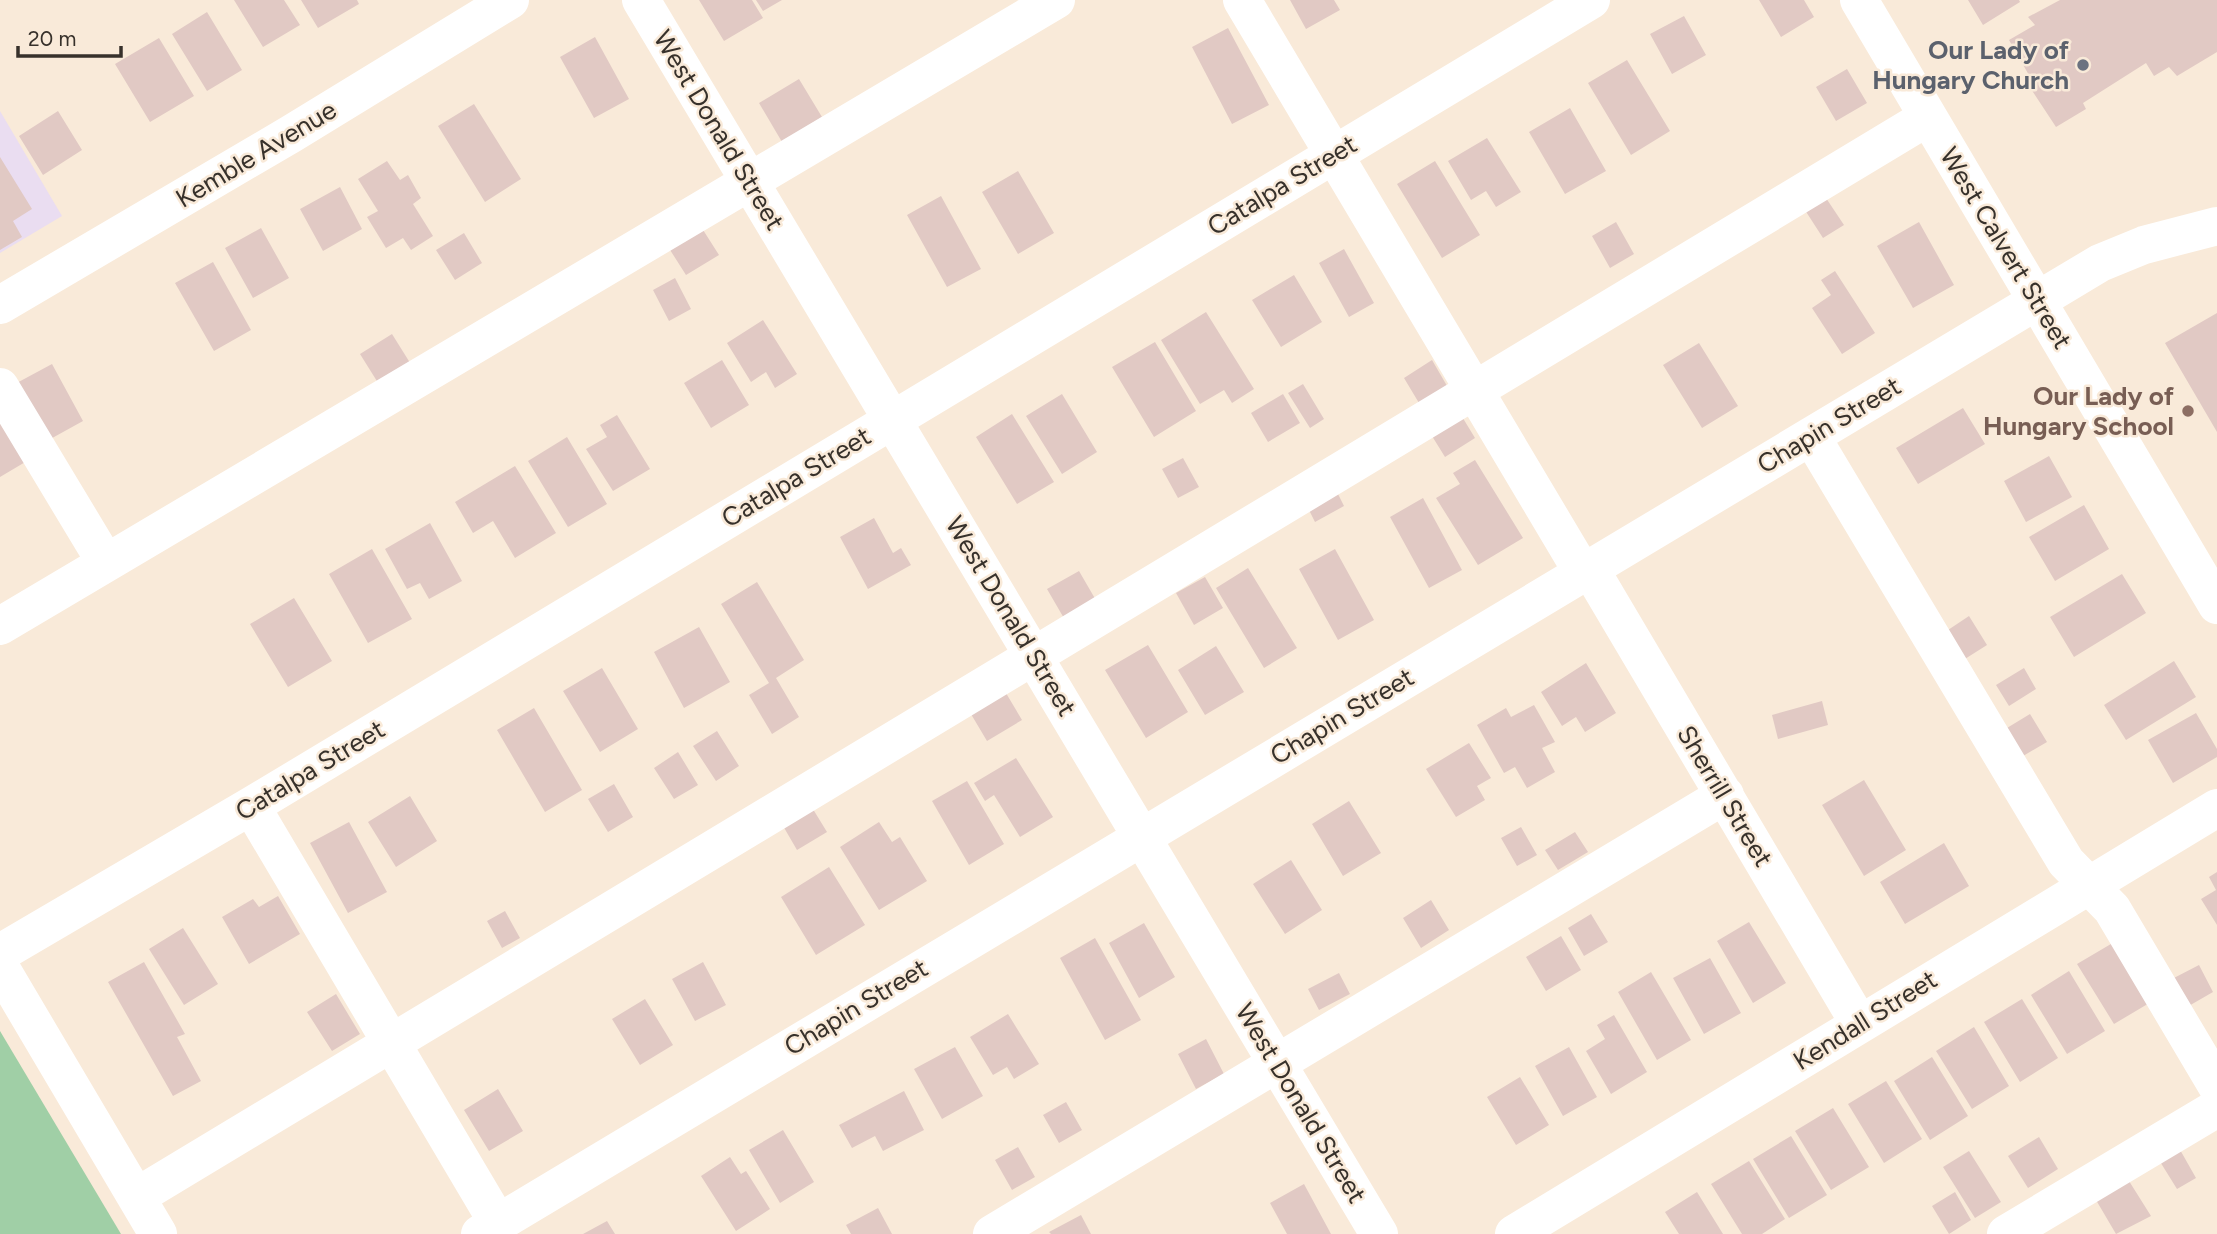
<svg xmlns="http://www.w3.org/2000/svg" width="2217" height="1234" viewBox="0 0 2217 1234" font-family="Figtree,sans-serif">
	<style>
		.commercial { fill: #eaddf1 }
		.green { fill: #a0cfa6 }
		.building { fill: #e1c9c4 }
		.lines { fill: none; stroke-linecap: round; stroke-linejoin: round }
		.minor { stroke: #fff; stroke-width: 38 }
		.worship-dot { fill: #6b7280; stroke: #f9ead9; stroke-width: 2.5 }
		.education-dot { fill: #8d6e63; stroke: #f9ead9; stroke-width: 2.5 }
		.labels { text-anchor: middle; stroke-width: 5; stroke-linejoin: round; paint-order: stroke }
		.worship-label { font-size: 26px; font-weight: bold; fill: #5b616d; stroke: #f9ead9; text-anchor: end }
		.street-label { font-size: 26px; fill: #37312b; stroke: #f9ead9 }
		.education-label { font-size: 26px; font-weight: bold; fill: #785e54; stroke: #f9ead9; text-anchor: end }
	</style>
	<rect width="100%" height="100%" fill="#f9ead9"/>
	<path class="commercial" d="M0 111 62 216 0 253Z"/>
	<path class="green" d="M0 1031 121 1234H0Z"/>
	<path class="building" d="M234 0H284L300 25 263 47Z
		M301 0H357L359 4 318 28Z
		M699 0H752L763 18 724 41Z
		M756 0H782L763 11Z
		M1290 0H1334L1340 10 1306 29Z
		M1759 0H1804L1814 17 1781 37Z
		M1968 0H2019L2020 2 1983 25Z
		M2060 0H2217V52L2177 76 2169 67 2154 76 2146 63 2083 103 2086 109 2056 127 2031 89 2034 84 2009 40 2035 25 2028 17Z
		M207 12 242 70 207 91 172 34Z
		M1684 16 1706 55 1672 74 1650 34Z
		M1228 28 1269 105 1232 124 1192 47Z
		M595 37 629 99 594 118 560 57Z
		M159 38 194 96 150 122 115 64Z
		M1627 60 1670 131 1631 155 1588 83Z
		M1847 69 1867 103 1836 121 1816 87Z
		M799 79 822 117 782 142 759 103Z
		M474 104 521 179 485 202 438 126Z
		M1570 108 1606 171 1565 194 1529 132Z
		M58 111 82 150 43 175 19 136Z
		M1487 138 1521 192 1496 207 1486 191 1471 200 1448 161Z
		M0 157 32 209 13 221 22 237 0 250Z
		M387 161 400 180 408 175 421 198 413 204 433 236 411 250 403 238 386 248 367 217 378 211 358 179Z
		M1435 161 1480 235 1442 258 1397 184Z
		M1018 171 1054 233 1018 254 982 192Z
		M340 187 362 229 323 251 300 209Z
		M1824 195 1844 225 1823 238 1803 207Z
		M941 196 981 269 947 287 907 215Z
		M698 222 719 255 686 275 665 242Z
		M1616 222 1634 254 1610 268 1592 236Z
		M1919 222 1954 285 1913 308 1877 246Z
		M261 228 289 278 253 298 225 248Z
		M464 233 482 263 455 280 436 250Z
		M1344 249 1374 303 1349 317 1319 263Z
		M213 262 251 330 214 351 175 283Z
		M1835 271 1875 333 1842 354 1812 308 1831 295 1821 280Z
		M1294 275 1322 322 1281 347 1252 300Z
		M675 278 691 309 669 321 653 290Z
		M1206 312 1254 389 1232 403 1224 390 1200 404 1161 340Z
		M2217 313V432L2165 343Z
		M763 320 797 374 775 388 766 372 751 382 727 343Z
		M392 334 412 366 380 386 360 354Z
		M1155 342 1196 411 1154 437 1112 367Z
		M1699 343 1738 406 1702 428 1663 365Z
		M722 360 749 405 711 428 684 383Z
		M1432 360 1450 391 1422 408 1404 378Z
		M52 364 83 421 45 442 13 385Z
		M1303 384 1324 419 1310 428 1288 393Z
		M1062 394 1097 452 1062 474 1026 416Z
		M1283 394 1300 423 1268 442 1251 413Z
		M1963 408 1985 444 1918 484 1896 448Z
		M1458 410 1475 438 1445 457 1427 428Z
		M1012 414 1054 482 1017 504 976 437Z
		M617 415 650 469 613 491 586 449 607 437 600 425Z
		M0 416 27 461 0 477Z
		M567 437 607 504 568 527 528 461Z
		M2049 456 2072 497 2026 522 2004 481Z
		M1183 458 1199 487 1178 498 1162 469Z
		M1475 460 1523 538 1478 565 1436 498 1460 484 1453 473Z
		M515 466 556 533 515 558 493 521 473 533 455 502Z
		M1333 484 1344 506 1315 522 1304 500Z
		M1423 498 1462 570 1429 588 1390 517Z
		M2084 505 2109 549 2055 581 2029 537Z
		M874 518 893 553 901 548 911 565 868 589 840 537Z
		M430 523 462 581 429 599 420 583 407 589 385 549Z
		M372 549 412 619 368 643 329 574Z
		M1335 549 1374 620 1338 640 1299 569Z
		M1248 568 1297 648 1264 668 1216 588Z
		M1079 571 1097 602 1065 620 1047 589Z
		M2122 574 2146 613 2074 657 2050 617Z
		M1205 577 1223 608 1194 625 1176 593Z
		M757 582 804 660 776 678 799 717 772 734 749 695 769 683 721 604Z
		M294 598 332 661 288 687 250 624Z
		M1969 616 1987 645 1957 664 1939 636Z
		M699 627 730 682 684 708 654 652Z
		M1148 645 1188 712 1146 738 1105 670Z
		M1216 646 1244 692 1205 715 1178 670Z
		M2174 661 2196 697 2126 740 2104 705Z
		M1586 663 1616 713 1585 732 1576 717 1562 726 1541 692Z
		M602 668 638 729 600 752 563 691Z
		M2024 668 2036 689 2009 706 1996 685Z
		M1000 683 1022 720 987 741 965 704Z
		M1822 701 1828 725 1778 739 1772 715Z
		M1534 705 1555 742 1542 748 1555 772 1527 788 1515 767 1504 773 1477 725 1506 708 1511 717Z
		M534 708 582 790 545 812 497 730Z
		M2196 713 2217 749V757L2173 783 2148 740Z
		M2030 714 2047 742 2018 759 2002 731Z
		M717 731 739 766 716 781 693 746Z
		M1469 743 1491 778 1477 786 1485 800 1456 817 1426 769Z
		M678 752 698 785 674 799 654 768Z
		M1016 758 1053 817 1020 837 994 795 985 801 974 783Z
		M1864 780 1906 850 1864 876 1822 805Z
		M967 781 1004 844 969 865 932 801Z
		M614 784 633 817 608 832 588 799Z
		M410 796 437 841 396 867 368 822Z
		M808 801 827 832 797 850 779 819Z
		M1349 801 1381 853 1343 876 1312 824Z
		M349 822 387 892 348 913 310 843Z
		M879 822 892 842 900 837 927 881 879 910 840 847Z
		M1521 827 1537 855 1517 866 1501 838Z
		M1575 832 1588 852 1558 870 1545 850Z
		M1944 843 1969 886 1905 924 1880 882Z
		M1291 860 1322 910 1285 934 1253 884Z
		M829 867 865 925 816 955 781 897Z
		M2217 872V925L2201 899 2216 890 2209 877Z
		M278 896 300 934 249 964 222 917 253 899 259 907Z
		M1431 900 1449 930 1421 948 1403 918Z
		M505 911 520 938 502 948 487 921Z
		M1591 914 1608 942 1584 956 1568 928Z
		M1749 922 1786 983 1753 1003 1717 941Z
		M1144 923 1175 977 1139 998 1109 943Z
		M183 928 218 984 184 1005 149 949Z
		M1561 936 1581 970 1546 991 1526 957Z
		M1095 938 1141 1020 1105 1040 1060 958Z
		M2116 941 2151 1002 2114 1024 2077 964Z
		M1710 958 1741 1013 1704 1034 1673 978Z
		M144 962 185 1034 177 1037 201 1081 173 1096 108 982Z
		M703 962 726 1005 695 1021 672 979Z
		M2199 965 2213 992 2187 1007 2172 979Z
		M2069 971 2105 1031 2067 1054 2031 995Z
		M1651 972 1691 1040 1657 1060 1618 992Z
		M1339 973 1350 994 1319 1010 1308 989Z
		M336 994 360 1034 332 1051 307 1012Z
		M645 999 673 1045 640 1065 612 1019Z
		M2022 999 2058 1058 2020 1082 1984 1022Z
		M1008 1014 1039 1064 1014 1079 1007 1067 993 1075 970 1037Z
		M1614 1015 1647 1072 1611 1094 1586 1051 1605 1039 1597 1025Z
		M1974 1027 2009 1086 1972 1109 1936 1051Z
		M1206 1039 1224 1074 1196 1089 1178 1054Z
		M955 1047 983 1096 942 1119 914 1069Z
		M1569 1047 1597 1097 1563 1116 1535 1066Z
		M1932 1057 1968 1116 1930 1140 1894 1081Z
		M1520 1077 1549 1125 1516 1145 1487 1097Z
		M1886 1081 1922 1139 1884 1163 1848 1104Z
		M498 1089 523 1131 489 1151 464 1110Z
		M904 1091 924 1130 883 1151 875 1136 852 1148 839 1125Z
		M1066 1102 1082 1130 1059 1143 1043 1115Z
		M1833 1108 1869 1167 1831 1190 1795 1131Z
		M783 1130 814 1182 780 1203 749 1150Z
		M1791 1136 1827 1195 1789 1218 1753 1159Z
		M2039 1137 2058 1169 2028 1188 2008 1156Z
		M1018 1147 1035 1177 1012 1190 995 1160Z
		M2179 1148 2196 1178 2177 1189 2159 1160Z
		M1969 1151 2001 1202 1975 1218 1943 1167Z
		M730 1157 741 1174 746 1171 770 1209 736 1231 701 1176Z
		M1749 1161 1785 1219 1762 1234H1742L1711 1184Z
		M2129 1181 2151 1216 2116 1234 2096 1200Z
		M1304 1184 1331 1234H1287L1270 1203Z
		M1697 1192 1723 1234H1679L1665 1212Z
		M1955 1192 1971 1220 1949 1234 1932 1206Z
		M878 1208 892 1234H851L846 1225Z
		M1081 1215 1091 1234H1051L1049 1232Z
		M607 1221 615 1234H583Z"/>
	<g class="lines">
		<path class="minor" d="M641 0 1379 1234
			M1242 0 1583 573
			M1859 0 2217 605
			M0 305 291 134 510 0
			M0 387 106 563
			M1811 436 2066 862 2112 909 2217 1086
			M1590 569 1859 1023
			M0 626 1056 0
			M251 806 498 1223
			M0 953 251 806 1591 0
			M0 967 158 1234
			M136 1197 1928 117
			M480 1234 2100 263 2144 245 2217 226
			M992 1234 1725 795
			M1514 1234 2217 808
			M2006 1234 2217 1108"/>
	</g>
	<circle class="worship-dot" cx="2083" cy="65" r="7"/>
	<circle class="education-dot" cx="2188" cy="411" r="7"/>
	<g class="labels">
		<g class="worship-label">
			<text x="2069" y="59">Our Lady of<tspan x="2069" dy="30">Hungary Church</tspan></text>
		</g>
		<g class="street-label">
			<text transform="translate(719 130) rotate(59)" y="9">West Donald Street</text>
			<text transform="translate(256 154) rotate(-31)" y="9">Kemble Avenue</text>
			<text transform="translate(1282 185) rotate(-31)" y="9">Catalpa Street</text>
			<text transform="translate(2006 248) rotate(59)" y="9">West Calvert Street</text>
			<text transform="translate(1829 425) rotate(-31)" y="9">Chapin Street</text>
			<text transform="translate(796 477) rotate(-31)" y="9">Catalpa Street</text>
			<text transform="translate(1011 616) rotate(59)" y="9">West Donald Street</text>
			<text transform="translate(1342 716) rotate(-31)" y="9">Chapin Street</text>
			<text transform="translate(310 770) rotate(-31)" y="9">Catalpa Street</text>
			<text transform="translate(1725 796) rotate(59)" y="9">Sherrill Street</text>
			<text transform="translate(856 1007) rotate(-31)" y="9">Chapin Street</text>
			<text transform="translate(1865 1020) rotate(-32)" y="9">Kendall Street</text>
			<text transform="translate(1301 1103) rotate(59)" y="9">West Donald Street</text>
		</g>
		<g class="education-label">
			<text x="2174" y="405">Our Lady of<tspan x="2174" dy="30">Hungary School</tspan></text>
		</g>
	</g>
	<path d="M18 46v10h103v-10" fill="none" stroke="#37312b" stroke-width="3.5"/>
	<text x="28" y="46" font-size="21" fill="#37312b" stroke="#f9ead9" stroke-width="5" paint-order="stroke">20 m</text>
</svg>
